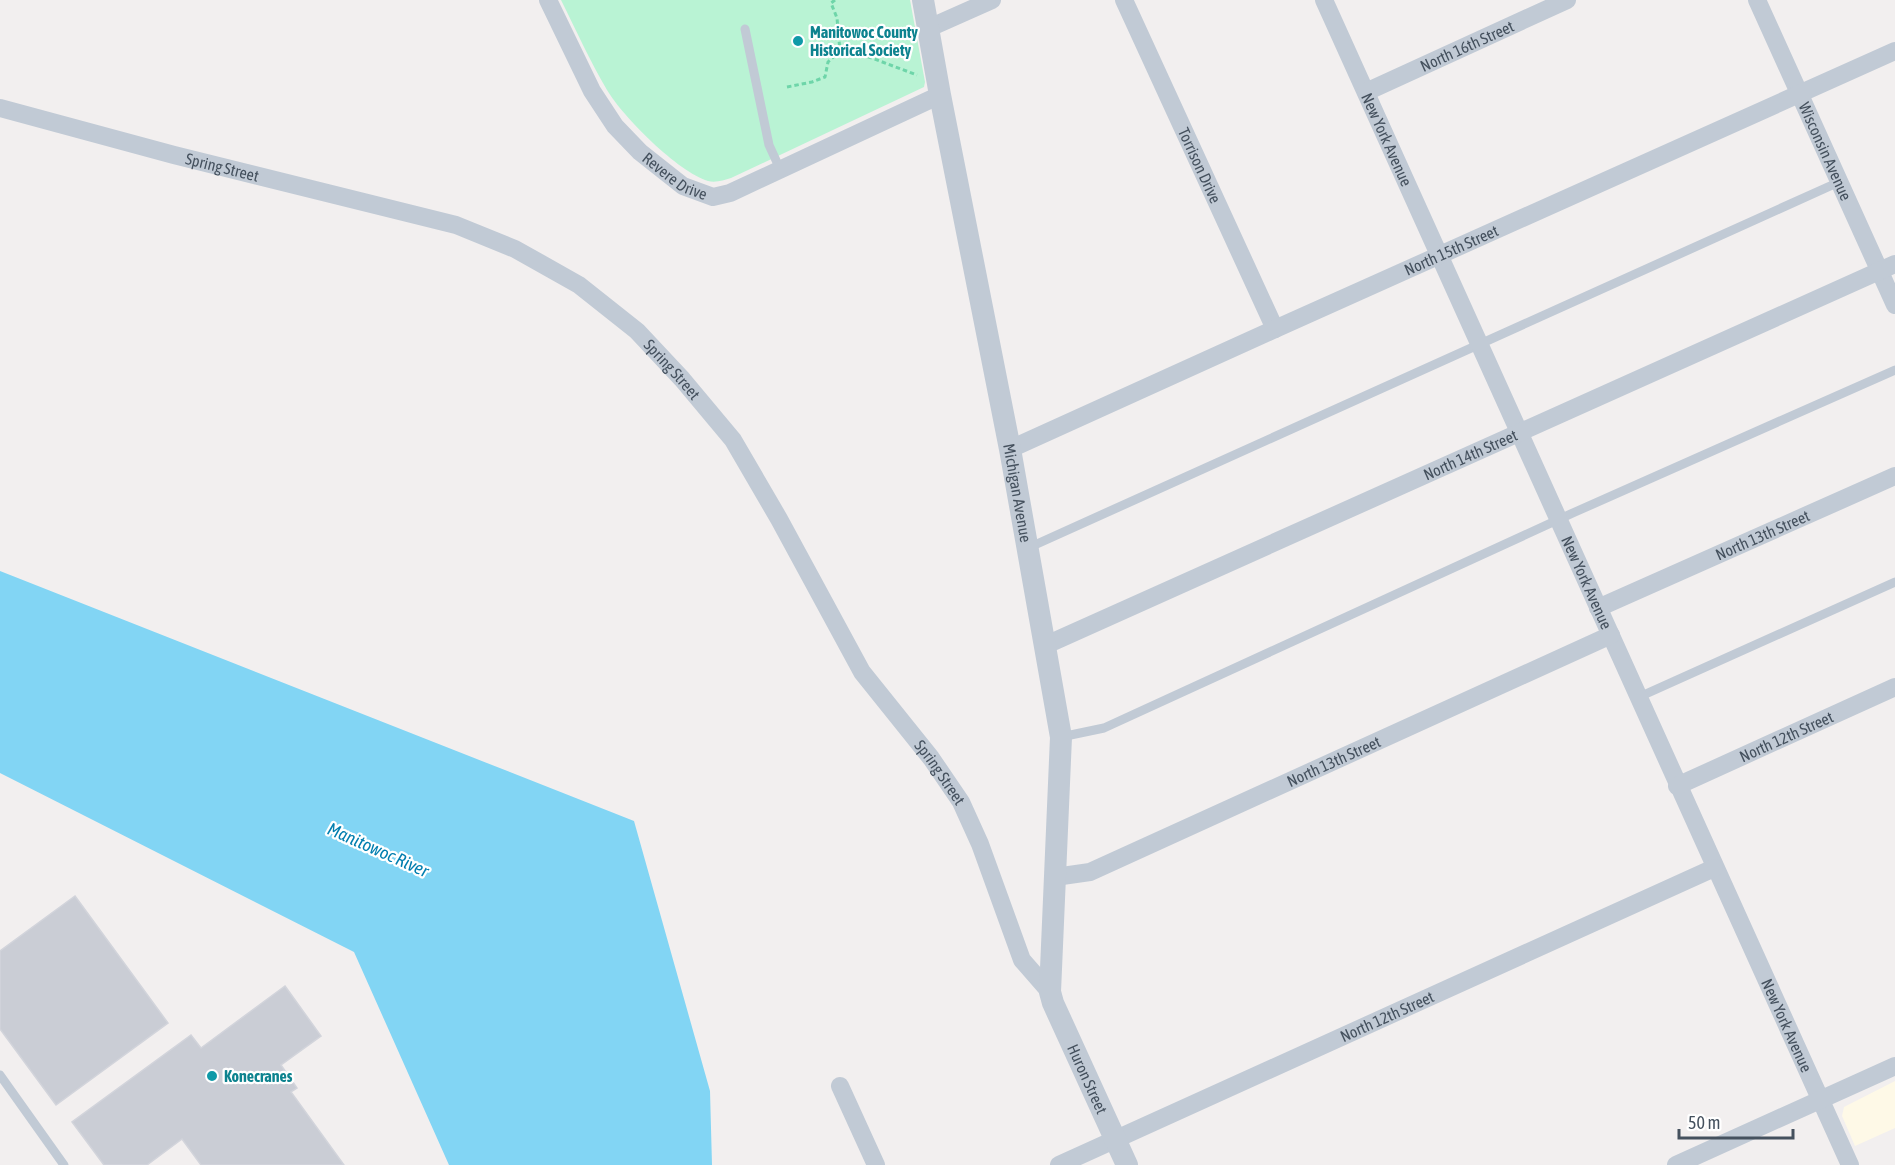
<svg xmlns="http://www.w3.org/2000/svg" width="1895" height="1165" viewBox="0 0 1895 1165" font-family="'Asap Condensed',sans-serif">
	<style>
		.commercial { fill: #fef9e7 }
		.green { fill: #b9f3d4 }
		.water { fill: #82d5f4 }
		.building { fill: #cacdd5; stroke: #d2d4db; stroke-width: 1.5 }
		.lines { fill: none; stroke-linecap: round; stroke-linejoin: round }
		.path { stroke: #6ed5a9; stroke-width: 3; stroke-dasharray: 4.5 3; stroke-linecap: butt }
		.service { stroke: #c1cad5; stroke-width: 9 }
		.minor { stroke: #c1cad5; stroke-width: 18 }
		.tertiary { stroke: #c1cad5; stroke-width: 22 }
		.culture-dot { fill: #0f9aa8; stroke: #fff; stroke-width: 2 }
		.labels { text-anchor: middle; stroke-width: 4.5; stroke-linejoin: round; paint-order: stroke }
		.culture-label { font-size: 16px; font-weight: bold; fill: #0d838f; stroke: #fff; text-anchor: start }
		.street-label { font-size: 16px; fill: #45515e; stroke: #fff }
		.water-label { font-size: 18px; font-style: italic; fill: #017eaf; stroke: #fff }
	</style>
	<rect width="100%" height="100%" fill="#f2efef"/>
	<path class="commercial" d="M1895 1081V1128L1855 1146 1842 1116 1844 1107Z"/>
	<path class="green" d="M561 0H910L925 82 924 87 731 178C724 180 716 183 708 181 678 172 623 117 607 90 590 61 576 30 561 0Z"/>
	<path class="water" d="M0 571 634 821 710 1091 712 1165H449L354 952 0 773Z"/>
	<path class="building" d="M75 896 168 1023 56 1105 0 1029V951Z
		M285 986 321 1036 281 1065 297 1088 291 1092 344 1165H201L182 1139 147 1165H104L72 1122 191 1035 201 1048Z"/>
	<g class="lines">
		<path class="path" d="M835 0 831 3 837 18 840 51 869 57 917 75
			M787 87 812 82 825 77 828 62 840 51"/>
		<path class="service" d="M745 29 769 145 780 169
			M1028 548 1839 182
			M1639 697 1895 582
			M1061 737 1104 728 1575 512 1895 370
			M0 1075 64 1165"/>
		<g class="minor">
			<path id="s1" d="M548 0 592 91 615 126 640 152 683 186 713 197 730 193 940 95"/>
			<path id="s2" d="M1124 0 1275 329"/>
			<path id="s3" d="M1324 0 1850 1165"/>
			<path id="s4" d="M1757 0 1895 305"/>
			<path d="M929 28 992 0"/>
			<path id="s5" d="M1366 92 1567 0"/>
			<path id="s6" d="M0 108 174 155 456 225 515 249 579 285 637 331 682 379 733 440 779 519 862 672 931 758 961 802 980 844 1022 960 1050 992"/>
			<path id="s7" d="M1010 449 1275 329 1895 51"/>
			<path id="s8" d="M1598 608 1895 476"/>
			<path id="s9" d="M1046 645 1895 264"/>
			<path id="s10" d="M1677 786 1895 687"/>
			<path id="s11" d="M1055 877 1090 872 1611 635"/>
			<path d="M840 1086 876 1165"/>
			<path id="s12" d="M1059 1165 1714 868"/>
			<path d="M1676 1165 1895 1066"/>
		</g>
		<path class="tertiary" id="s13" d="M923 0 940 95 1010 449 1061 737 1050 992 1053 1003 1127 1165"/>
	</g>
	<g class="culture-dot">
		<circle cx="798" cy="41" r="6"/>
		<circle cx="212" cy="1076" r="6"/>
	</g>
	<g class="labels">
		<g class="culture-label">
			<text x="810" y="38">Manitowoc County<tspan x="810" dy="18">Historical Society</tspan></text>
			<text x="224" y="1082">Konecranes</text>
		</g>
		<g class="street-label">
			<text dy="6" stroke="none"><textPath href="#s5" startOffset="111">North 16th Street</textPath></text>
			<text dy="6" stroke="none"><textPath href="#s3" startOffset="153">New York Avenue</textPath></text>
			<text dy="6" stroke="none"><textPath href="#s4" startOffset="166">Wisconsin Avenue</textPath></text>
			<text dy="6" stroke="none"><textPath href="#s2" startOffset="182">Torrison Drive</textPath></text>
			<text dy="6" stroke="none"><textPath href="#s6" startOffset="230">Spring Street</textPath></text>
			<text dy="6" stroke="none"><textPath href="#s1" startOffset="222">Revere Drive</textPath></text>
			<text dy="6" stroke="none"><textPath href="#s7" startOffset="484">North 15th Street</textPath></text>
			<text dy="6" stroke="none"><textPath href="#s6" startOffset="734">Spring Street</textPath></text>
			<text dy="6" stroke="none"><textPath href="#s9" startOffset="465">North 14th Street</textPath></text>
			<text dy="6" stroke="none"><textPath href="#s13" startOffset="502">Michigan Avenue</textPath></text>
			<text dy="6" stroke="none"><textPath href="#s8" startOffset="180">North 13th Street</textPath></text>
			<text dy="6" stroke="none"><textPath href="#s3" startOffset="639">New York Avenue</textPath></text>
			<text dy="6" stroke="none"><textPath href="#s10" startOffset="120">North 12th Street</textPath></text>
			<text dy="6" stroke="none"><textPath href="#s11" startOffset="303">North 13th Street</textPath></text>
			<text dy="6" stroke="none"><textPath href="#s6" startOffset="1220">Spring Street</textPath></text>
			<text dy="6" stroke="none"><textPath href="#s12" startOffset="360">North 12th Street</textPath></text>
			<text dy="6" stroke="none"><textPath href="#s3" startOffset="1125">New York Avenue</textPath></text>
			<text dy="6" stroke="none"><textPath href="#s13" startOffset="1100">Huron Street</textPath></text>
		</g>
		<g class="water-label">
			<text transform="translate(378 850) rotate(24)" y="6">Manitowoc River</text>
		</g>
	</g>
	<path d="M1679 1129v9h114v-9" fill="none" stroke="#45515e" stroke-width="3"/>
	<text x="1688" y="1129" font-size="18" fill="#45515e" stroke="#ffffff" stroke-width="4.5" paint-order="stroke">50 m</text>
</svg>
